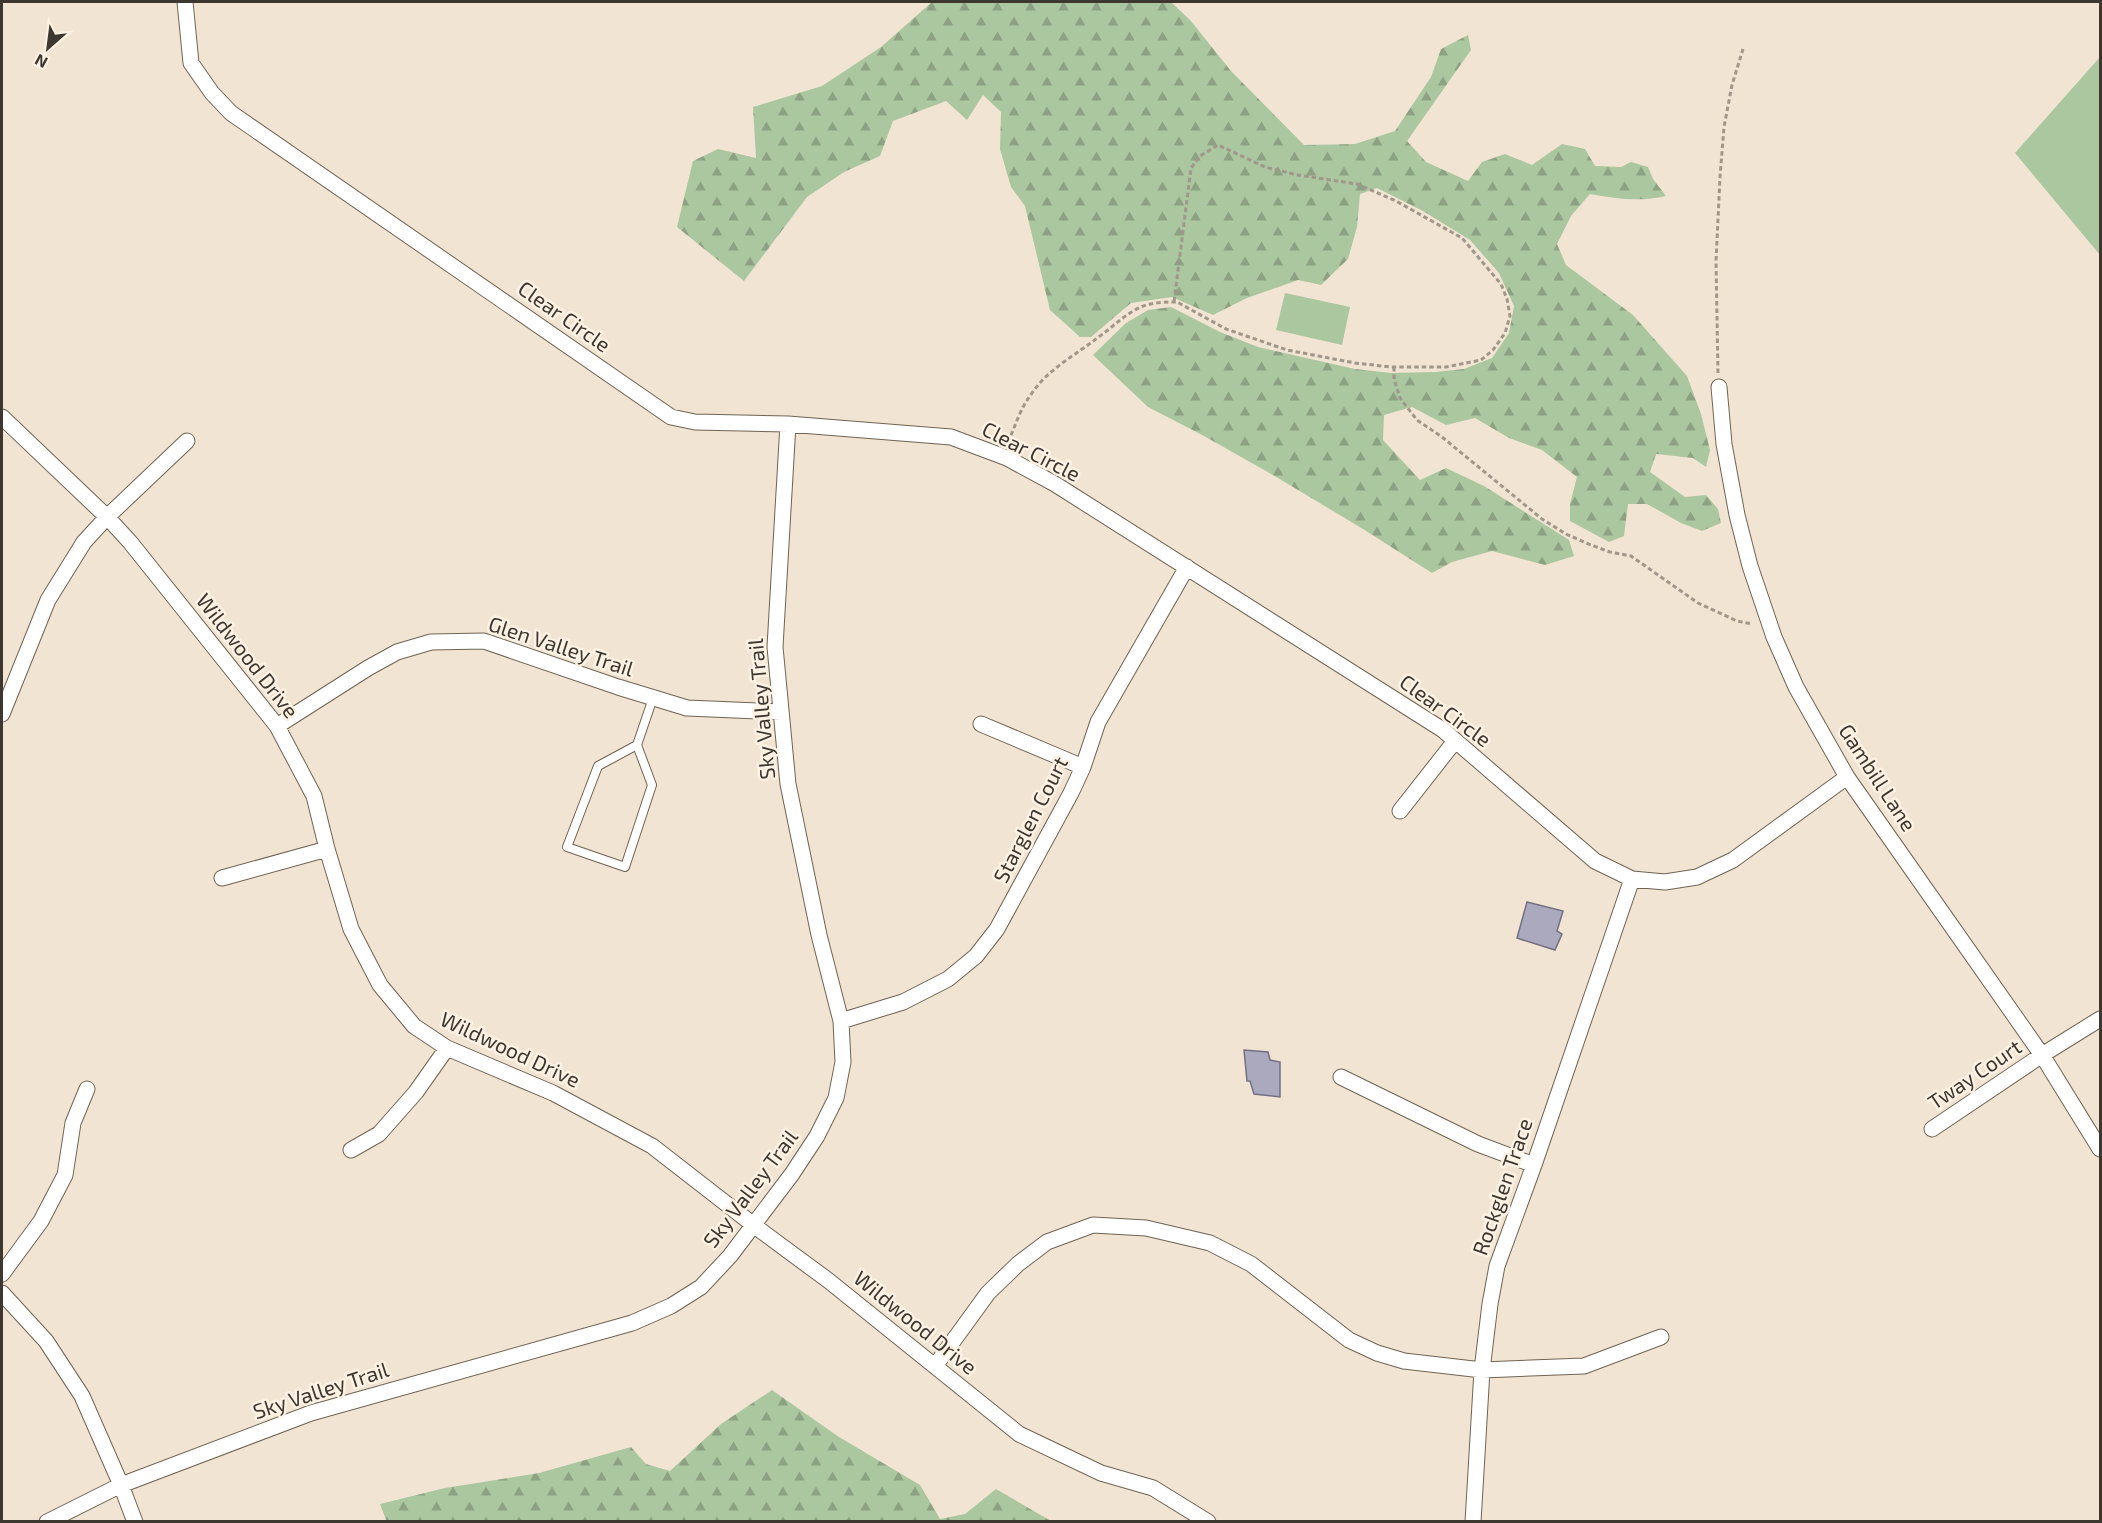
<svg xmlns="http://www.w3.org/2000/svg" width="2102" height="1523" viewBox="0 0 2102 1523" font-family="'Exo 2',sans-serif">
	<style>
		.grass { fill: #aac7a0 }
		.forest { fill: url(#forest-firs) }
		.building { fill: #aba9bd; stroke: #727083; stroke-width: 1.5 }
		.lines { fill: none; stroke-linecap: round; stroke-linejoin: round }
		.service-casing { stroke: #6f6353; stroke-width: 10 }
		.minor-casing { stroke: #6f6353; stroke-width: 17 }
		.path { stroke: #a09689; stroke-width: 3; stroke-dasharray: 4.5 3; stroke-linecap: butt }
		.service { stroke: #fff; stroke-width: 8 }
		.minor { stroke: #fff; stroke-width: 15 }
		.labels { text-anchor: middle; stroke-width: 5; stroke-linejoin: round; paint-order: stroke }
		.street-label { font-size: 21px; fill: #3d3730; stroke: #fdf2e3 }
	</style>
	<defs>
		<pattern id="forest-firs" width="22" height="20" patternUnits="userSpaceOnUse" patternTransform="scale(1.5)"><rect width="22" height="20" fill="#aac7a0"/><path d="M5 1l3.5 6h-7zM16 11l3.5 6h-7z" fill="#8ca283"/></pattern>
	</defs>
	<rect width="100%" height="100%" fill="#f2e4d2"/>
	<path class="grass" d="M2100 57V255L2015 153Z
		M1285 293 1350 307 1342 345 1276 330Z"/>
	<path class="forest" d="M932 2H1171L1190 20 1231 71 1304 145 1355 144 1395 131 1431 77 1441 49 1468 35 1471 50 1407 141 1426 162 1468 181 1482 162 1505 154 1532 165 1562 144 1585 149 1595 166 1621 167 1631 162 1648 167 1653 179 1666 196C1640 202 1617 199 1590 194L1571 216 1557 244 1566 265 1633 315 1687 376 1701 414 1710 450 1706 467 1693 458 1656 454 1650 472 1685 497 1706 495 1718 509 1721 523 1702 531 1681 523 1647 504H1628L1624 536 1609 542 1570 521V504L1577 477 1542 450 1509 438 1475 418 1446 425 1412 407 1384 415 1383 440 1420 480 1446 468 1484 486 1569 540 1574 556 1545 565 1492 551 1452 562 1432 573 1363 529 1278 478 1204 436 1148 407 1093 355 1126 323 1148 310 1171 307 1220 332 1258 347 1355 369 1391 373 1435 372 1464 369 1492 358 1509 333 1514 306 1499 273 1470 240 1423 211 1377 188 1360 194 1357 227 1348 259 1321 285 1298 280 1247 298 1213 315 1172 297 1131 303 1091 337H1080L1050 310 1025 206 1011 187 1000 149 1001 112 983 95 967 120 946 101 893 121 880 156 844 172 807 197 744 281 677 227 693 161 718 149 756 158 753 107 822 86 881 47Z
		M772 1390 839 1437 920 1485 940 1519 965 1514 996 1489 1051 1521H381L386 1520 380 1504 445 1488 539 1473 631 1447 646 1464 670 1471 721 1424Z"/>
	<path class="building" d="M1527 902 1563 911 1557 931 1562 934 1555 950 1517 938Z
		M1244 1050 1268 1052 1270 1060 1280 1062V1097L1254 1094 1250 1081H1247Z"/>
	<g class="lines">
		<g class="service-casing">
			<path id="service" d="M637 745 598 766 567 847 625 867 652 785 637 745 653 698"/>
		</g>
		<g class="minor-casing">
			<path id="minor" d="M185 2 191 63 212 93 231 113 671 417 695 422 788 424 951 437 1007 458 1055 484 1443 730 1595 861 1632 879 1665 882 1697 877 1733 860 1847 777
				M1719 387 1724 444 1737 515 1750 566 1774 637 1796 687 1847 777 2042 1055 2100 1149
				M2 417 107 517 130 542 277 726 314 796 327 849 351 929 380 985 414 1026 447 1048 553 1093 652 1146 764 1233 829 1281 1019 1434 1101 1473 1153 1488 1208 1522
				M2 714 48 600 84 542 107 517 187 441
				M981 724 1083 767
				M277 726 368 668 397 652 431 642 484 641 618 687 687 708 781 712
				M1400 811 1455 741
				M222 878 327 849
				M841 1021 903 1002 948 979 976 956 997 929 1071 793 1083 767 1098 722 1187 567
				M1341 1077 1478 1144 1534 1165
				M1932 1129 2042 1055 2100 1019
				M351 1150 379 1134 416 1092 447 1048
				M2 1274 41 1221 65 1175 73 1123 87 1089
				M2 1293 46 1341 82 1396 121 1485 135 1522
				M935 1366 988 1293 1018 1264 1047 1242 1093 1225 1146 1228 1210 1243 1251 1264 1349 1340 1377 1353 1404 1361 1482 1370 1584 1366 1661 1337
				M47 1522 121 1485 311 1413 632 1323 671 1306 701 1287 730 1256 792 1174 817 1136 836 1098 843 1062 841 1021 819 935 788 784 775 647 788 424
				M1473 1522 1482 1370 1490 1304 1497 1266 1534 1165 1632 879"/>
		</g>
		<path class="path" d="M1394 367V379L1400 398 1417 420 1442 437 1542 519 1566 534 1591 545 1610 552 1631 556 1698 603 1737 621 1752 624
			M1718 373 1716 262 1720 177 1724 127 1732 85 1743 49
			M1008 442C1015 427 1020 409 1030 396 1047 369 1076 355 1100 336 1114 326 1125 314 1141 307 1152 302 1166 302 1177 302L1226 329 1287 350 1355 363 1391 367H1446L1481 360 1493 350 1505 333 1510 316 1507 299 1501 284 1462 238 1396 201 1357 184 1298 175 1265 167 1218 145 1200 156 1191 168 1174 302"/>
		<use href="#service" class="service"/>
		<use href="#minor" class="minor"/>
	</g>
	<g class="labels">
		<g class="street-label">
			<text transform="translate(564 317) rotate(35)" y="7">Clear Circle</text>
			<text transform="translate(1031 452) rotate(27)" y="7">Clear Circle</text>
			<text transform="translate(561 647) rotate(18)" y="7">Glen Valley Trail</text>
			<text transform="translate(247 656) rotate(52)" y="7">Wildwood Drive</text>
			<text transform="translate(762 709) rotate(-95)" y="7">Sky Valley Trail</text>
			<text transform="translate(1445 711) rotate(36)" y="7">Clear Circle</text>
			<text transform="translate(1877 778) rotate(57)" y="7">Gambill Lane</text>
			<text transform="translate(1031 820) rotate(-63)" y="7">Starglen Court</text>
			<text transform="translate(510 1050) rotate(25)" y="7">Wildwood Drive</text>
			<text transform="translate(1975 1075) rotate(-34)" y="7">Tway Court</text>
			<text transform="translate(1503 1187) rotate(-71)" y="7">Rockglen Trace</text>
			<text transform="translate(751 1189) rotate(-53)" y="7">Sky Valley Trail</text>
			<text transform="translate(915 1323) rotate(39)" y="7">Wildwood Drive</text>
			<text transform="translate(321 1391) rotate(-18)" y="7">Sky Valley Trail</text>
		</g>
	</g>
	<rect width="2102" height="1523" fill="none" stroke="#3d3730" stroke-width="6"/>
	<g transform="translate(48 48) rotate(208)" stroke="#fdf2e3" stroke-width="4.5" paint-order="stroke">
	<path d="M0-4.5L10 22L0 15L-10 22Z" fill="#3d3730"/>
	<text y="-9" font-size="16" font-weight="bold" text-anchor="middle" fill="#3d3730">N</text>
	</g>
</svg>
